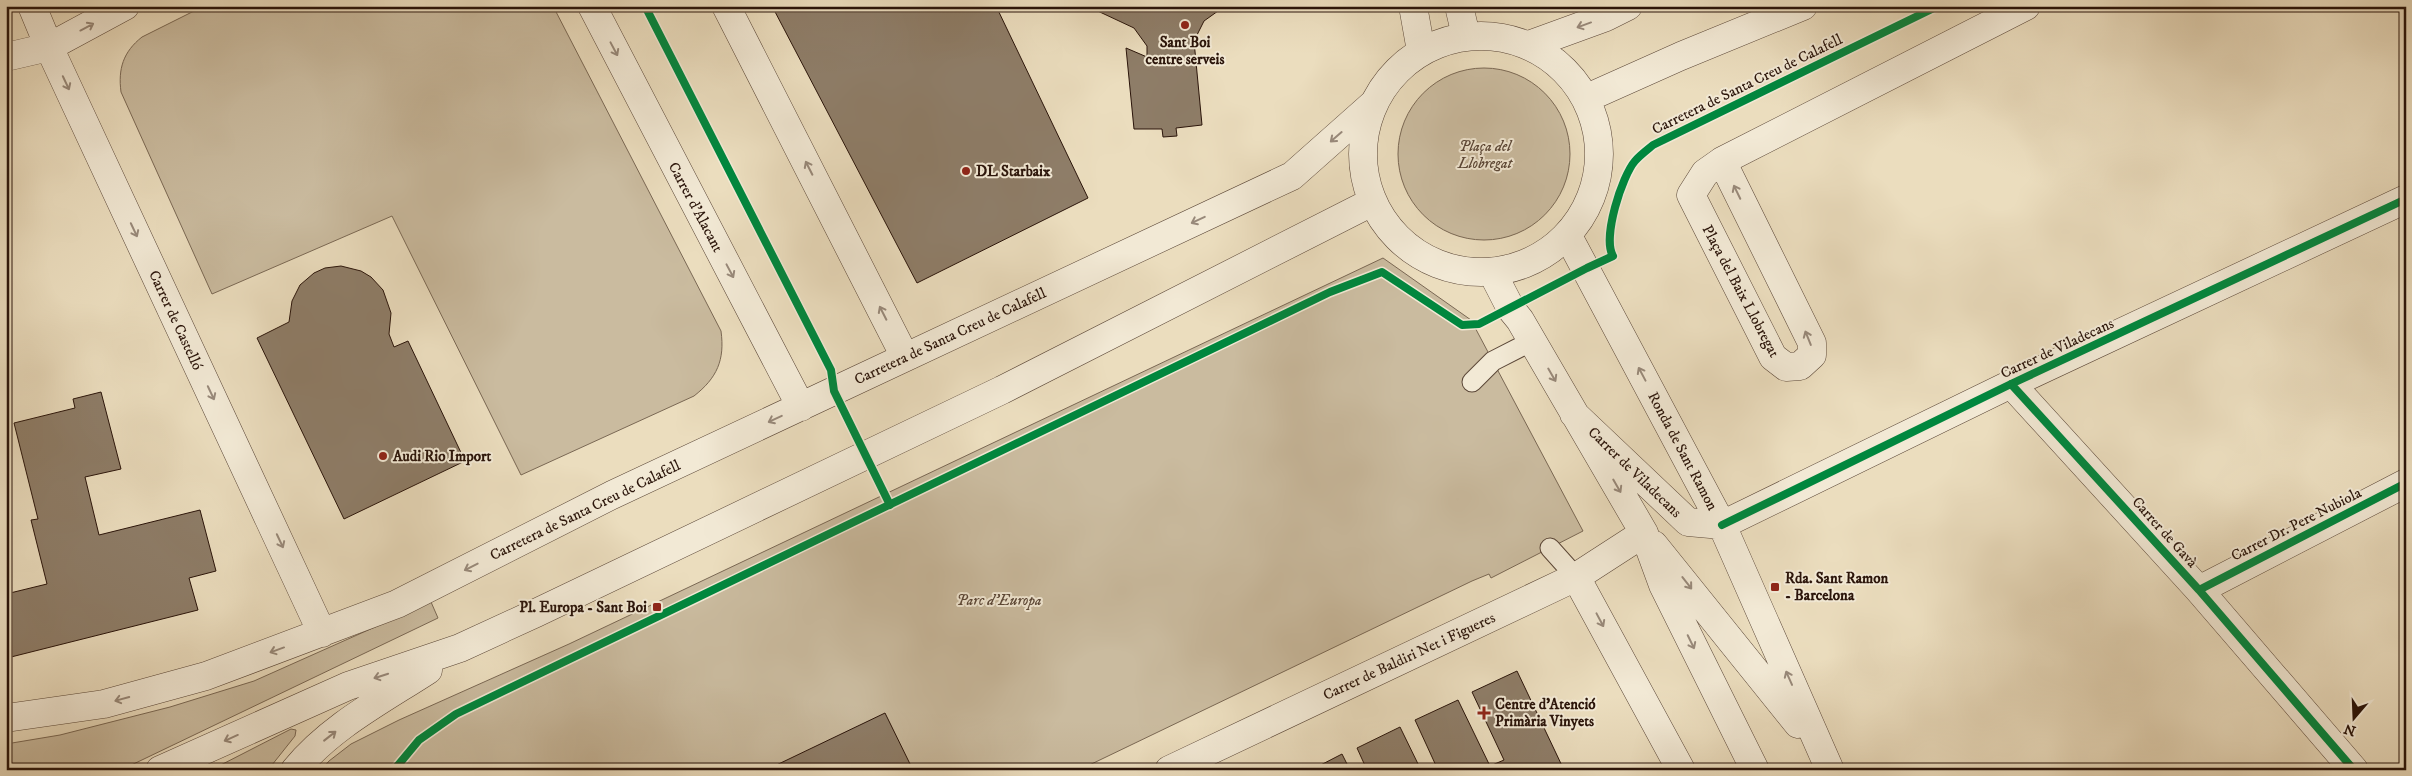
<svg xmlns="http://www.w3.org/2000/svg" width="2412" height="776" viewBox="0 0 2412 776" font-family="'IM FELL DW Pica',serif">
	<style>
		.green { fill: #cabb9f; stroke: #7a6854 }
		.building { fill: #8e7d68; stroke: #2a140a }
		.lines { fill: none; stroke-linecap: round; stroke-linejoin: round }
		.service-casing { stroke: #5a4637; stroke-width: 21 }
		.minor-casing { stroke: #5a4637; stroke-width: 29 }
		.tertiary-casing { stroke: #5a4637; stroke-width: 29 }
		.service { stroke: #f2e9d5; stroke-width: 19 }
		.minor { stroke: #f2e9d5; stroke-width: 28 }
		.tertiary { stroke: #f2e9d5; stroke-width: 28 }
		.cycleway-casing { stroke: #f2e9d5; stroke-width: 11 }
		.cycleway { stroke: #00873e; stroke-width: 8 }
		.oneway { stroke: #98897a }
		.poi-dot { fill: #8f2418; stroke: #f2e9d5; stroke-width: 2 }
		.labels { text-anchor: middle; stroke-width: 4; stroke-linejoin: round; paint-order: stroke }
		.poi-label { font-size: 15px; font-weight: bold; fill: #2a140a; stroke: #f2e9d5; text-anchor: start }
		.street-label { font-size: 15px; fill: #2a140a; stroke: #f2e9d5 }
		.park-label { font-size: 15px; font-style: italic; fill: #5a4637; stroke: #f2e9d5 }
	</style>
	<rect width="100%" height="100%" fill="#ebddbe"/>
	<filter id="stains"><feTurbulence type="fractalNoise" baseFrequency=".004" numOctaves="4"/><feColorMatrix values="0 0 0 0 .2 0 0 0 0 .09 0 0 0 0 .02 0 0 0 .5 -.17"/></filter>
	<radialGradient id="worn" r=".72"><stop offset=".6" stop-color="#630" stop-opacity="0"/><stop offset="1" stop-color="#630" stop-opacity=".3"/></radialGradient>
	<path class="green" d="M204 6H553L721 331C725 360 717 378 694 396L521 475 392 216 212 294 121 92C118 69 123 52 142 37Z
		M1398 154a86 86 0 1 1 172 0a86 86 0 1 1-172 0Z
		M1383 258 1471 320 1583 531 1491 578 1489 574 1472 581 1079 770H321L329 761 351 744 399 720 569 644Z
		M431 602 438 618 121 770H6V744L60 735 170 707 254 681Z
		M291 729 296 730 295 736 268 770H211Z"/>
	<path class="building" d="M772 6H996L1088 198 917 283Z
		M1087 6H1225L1204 21 1194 41 1202 125 1176 128 1177 136 1163 137 1162 129H1134L1126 48 1147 57V46L1134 28Z
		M341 266 361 271 371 277 383 290 391 313 389 334 394 347 408 341 465 461 344 519 257 338 289 322 292 301 300 285 314 273 325 268Z
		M101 392 121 469 85 477 99 535 200 510 216 571 189 578 198 610 7 658 6 594 47 584 31 520 38 519 14 423 75 408 73 399Z
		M1517 671 1564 770H1438L1415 720 1458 700 1490 766 1504 760 1472 692Z
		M885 713 913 770H766Z
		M1400 727 1421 770H1367L1357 748Z
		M1342 754 1350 770H1311Z"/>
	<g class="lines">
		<g class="service-casing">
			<path id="service" d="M1472 382 1493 361 1532 341
				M1550 548 1576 577"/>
		</g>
		<g class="minor-casing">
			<path id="minor" d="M32 6 49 47 322 633
				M592 6 801 407
				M726 6 905 357
				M1413 6 1421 51
				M1459 6 1466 36
				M1529 45 1606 17 1628 6
				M6 57 49 47 125 6
				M1722 161 1812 343V355L1800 366 1786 367 1773 357 1691 195 1705 173 1722 161 2026 6
				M1568 236 1722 525 1830 770
				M1492 272 1511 309 1520 320 1644 533 1663 585 1755 770
				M2011 384 2199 590 2354 770
				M1574 414 1688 522 1722 525 2011 384 2406 199
				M1654 545 1798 724
				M1576 577 1681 770
				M2199 590 2406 483
				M6 718 104 704 206 676 397 604 612 495 1292 176 1372 105
				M1169 770 1576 577 1644 533"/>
		</g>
		<g class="tertiary-casing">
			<path id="tertiary" d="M1363 154a118 118 0 1 1 236 0a118 118 0 1 1-236 0Z
				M1587 98 1681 56 1803 6
				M160 770 348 686 460 648 536 613 1002 390 1372 202
				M295 770C330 727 382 700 428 670"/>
		</g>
		<use href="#service" class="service"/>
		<use href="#minor" class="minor"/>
		<use href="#tertiary" class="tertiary"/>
		<g class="cycleway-casing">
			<path id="cycleway" d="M645 6 831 370 834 391 890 505
				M2011 384 2199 590 2354 770
				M1722 525 2011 384 2406 199
				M2199 590 2406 483
				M394 770 419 740 456 714 1330 292 1382 272 1462 325 1479 324 1587 268 1613 256C1602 238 1622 176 1635 161 1640 155 1647 150 1653 145L1938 6"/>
		</g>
		<use href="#cycleway" class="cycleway"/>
	</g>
	<defs><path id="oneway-shaft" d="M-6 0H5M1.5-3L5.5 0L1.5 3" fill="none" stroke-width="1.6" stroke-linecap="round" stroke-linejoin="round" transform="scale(1.25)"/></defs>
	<g class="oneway">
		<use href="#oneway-shaft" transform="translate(1584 25) rotate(160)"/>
		<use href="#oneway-shaft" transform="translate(87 27) rotate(-28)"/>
		<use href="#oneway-shaft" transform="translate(614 49) rotate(62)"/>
		<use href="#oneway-shaft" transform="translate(66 83) rotate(65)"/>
		<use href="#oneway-shaft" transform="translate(1336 137) rotate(139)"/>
		<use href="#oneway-shaft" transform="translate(809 168) rotate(-117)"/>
		<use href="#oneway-shaft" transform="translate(1737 192) rotate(-116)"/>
		<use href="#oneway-shaft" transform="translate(1198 220) rotate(155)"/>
		<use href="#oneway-shaft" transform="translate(134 230) rotate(65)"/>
		<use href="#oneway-shaft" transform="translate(730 271) rotate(62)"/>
		<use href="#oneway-shaft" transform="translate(883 313) rotate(-117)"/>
		<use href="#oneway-shaft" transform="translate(1808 338) rotate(-112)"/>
		<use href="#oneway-shaft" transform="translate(1642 374) rotate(-118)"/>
		<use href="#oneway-shaft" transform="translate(1552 375) rotate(60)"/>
		<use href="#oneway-shaft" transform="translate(211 393) rotate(65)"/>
		<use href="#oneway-shaft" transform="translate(775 419) rotate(155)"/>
		<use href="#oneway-shaft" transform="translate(1617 486) rotate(60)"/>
		<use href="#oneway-shaft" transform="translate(280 541) rotate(65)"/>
		<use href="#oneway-shaft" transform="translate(471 567) rotate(153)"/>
		<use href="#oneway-shaft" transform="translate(1687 583) rotate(52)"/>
		<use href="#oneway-shaft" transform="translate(1600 620) rotate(62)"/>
		<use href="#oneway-shaft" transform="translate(1691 642) rotate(64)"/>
		<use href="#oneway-shaft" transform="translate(277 650) rotate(160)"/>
		<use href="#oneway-shaft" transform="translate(381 676) rotate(162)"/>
		<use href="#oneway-shaft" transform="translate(1789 678) rotate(-114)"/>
		<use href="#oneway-shaft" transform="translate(122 699) rotate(165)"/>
		<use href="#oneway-shaft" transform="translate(330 736) rotate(-38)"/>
		<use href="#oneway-shaft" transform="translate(231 738) rotate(156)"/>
	</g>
	<g class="poi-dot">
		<circle cx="1185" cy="25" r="5"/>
		<circle cx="966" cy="171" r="5"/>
		<circle cx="383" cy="456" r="5"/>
		<rect x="1770" y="582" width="10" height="10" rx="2.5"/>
		<rect x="652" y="602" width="10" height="10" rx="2.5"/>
		<path d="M1481.5 705.5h5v5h5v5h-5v5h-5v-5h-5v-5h5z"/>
	</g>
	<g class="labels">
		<g class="poi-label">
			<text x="1185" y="47" text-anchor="middle">Sant Boi<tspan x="1185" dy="17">centre serveis</tspan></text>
			<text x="976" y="176">DL Starbaix</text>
			<text x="393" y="461">Audi Rio Import</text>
			<text x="1785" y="583">Rda. Sant Ramon<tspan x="1785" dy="17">- Barcelona</tspan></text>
			<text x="647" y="612" text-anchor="end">Pl. Europa - Sant Boi</text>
			<text x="1495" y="709">Centre d'Atenció<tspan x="1495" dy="17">Primària Vinyets</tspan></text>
		</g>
		<g class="street-label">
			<text transform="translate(1747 84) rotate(-26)" y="5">Carretera de Santa Creu de Calafell</text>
			<text transform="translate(696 207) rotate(62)" y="5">Carrer d'Alacant</text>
			<text transform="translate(1741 291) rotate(62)" y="5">Plaça del Baix Llobregat</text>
			<text transform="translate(176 320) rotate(65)" y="5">Carrer de Castelló</text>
			<text transform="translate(950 336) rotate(-25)" y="5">Carretera de Santa Creu de Calafell</text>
			<text transform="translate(2057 348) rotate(-25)" y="5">Carrer de Viladecans</text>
			<text transform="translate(1683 451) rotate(62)" y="5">Ronda de Sant Ramon</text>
			<text transform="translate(1635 472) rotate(44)" y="5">Carrer de Viladecans</text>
			<text transform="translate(585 510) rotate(-26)" y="5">Carretera de Santa Creu de Calafell</text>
			<text transform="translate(2296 524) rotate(-27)" y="5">Carrer Dr. Pere Nubiola</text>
			<text transform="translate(2165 532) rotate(48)" y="5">Carrer de Gavà</text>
			<text transform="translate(1409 656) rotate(-25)" y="5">Carrer de Baldiri Net i Figueres</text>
		</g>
		<g class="park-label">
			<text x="1485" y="151">Plaça del<tspan x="1485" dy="17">Llobregat</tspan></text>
			<text x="999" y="605">Parc d'Europa</text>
		</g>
	</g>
	<rect width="2412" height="776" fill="none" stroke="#ebddbe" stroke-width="25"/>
	<rect x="8" y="8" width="2397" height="761" fill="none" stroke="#2a140a" stroke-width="2.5"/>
	<rect x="12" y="12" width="2387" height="751" fill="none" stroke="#2a140a"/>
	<g transform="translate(2354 718) rotate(199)" stroke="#f2e9d5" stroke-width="4" paint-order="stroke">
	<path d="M0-4L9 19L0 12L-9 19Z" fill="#2a140a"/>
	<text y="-8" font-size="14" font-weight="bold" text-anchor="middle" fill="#2a140a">N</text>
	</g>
	<rect width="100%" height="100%" filter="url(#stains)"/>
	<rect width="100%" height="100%" fill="url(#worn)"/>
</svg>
